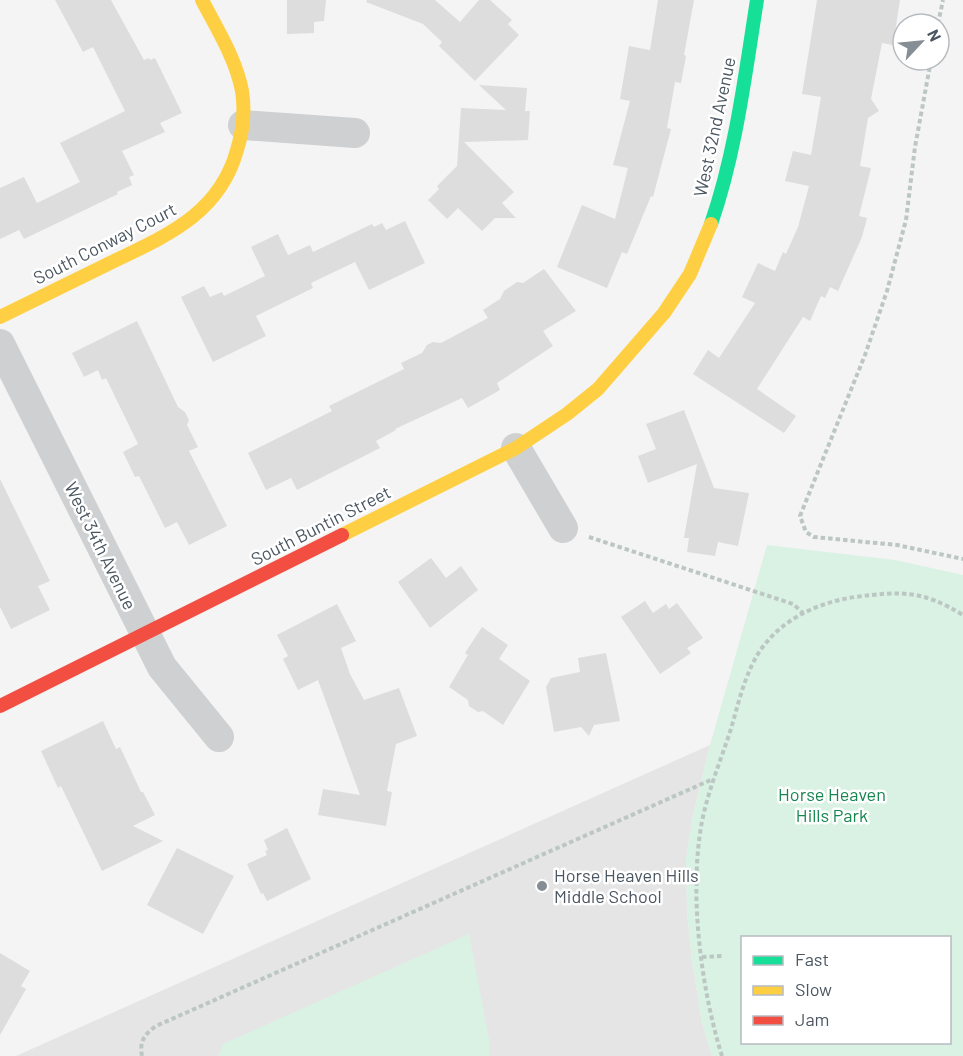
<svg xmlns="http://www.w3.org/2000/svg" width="963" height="1056" viewBox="0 0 963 1056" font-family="Barlow,sans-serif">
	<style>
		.education { fill: #e6e5e6 }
		.green { fill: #d9f2e3; fill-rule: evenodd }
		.building { fill: #ddddde }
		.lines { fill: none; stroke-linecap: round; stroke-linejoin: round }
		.path { stroke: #bcc7c4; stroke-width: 4; stroke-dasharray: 4.5 3; stroke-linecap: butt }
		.street { stroke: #ced0d2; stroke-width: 30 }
		.fast { stroke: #16e098; stroke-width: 14 }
		.slow { stroke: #ffcf43; stroke-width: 14 }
		.jam { stroke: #f24e42; stroke-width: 14 }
		.poi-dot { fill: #868d94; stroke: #fff; stroke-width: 2 }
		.labels { text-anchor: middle; stroke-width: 5; stroke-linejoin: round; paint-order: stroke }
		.street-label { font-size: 18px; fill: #4a5661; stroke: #fff }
		.park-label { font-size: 18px; fill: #17864f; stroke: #fff }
		.poi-label { font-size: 18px; fill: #4a5661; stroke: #fff; text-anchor: start }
	</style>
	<rect width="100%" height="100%" fill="#f4f4f4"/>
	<path class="education" d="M710 745 693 815 686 858 687 913 692 960 702 1023 712 1056H16Z"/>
	<path class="green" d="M767 545 895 560 963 575V1056H712L702 1023 692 960 687 913 686 858 693 815 710 745ZM742 938H950V1042H742Z
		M469 934 490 1044 489 1056H218L223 1044Z"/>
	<path class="building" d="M55 0H111L144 60 149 58 150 60 155 58 182 113 160 123 165 132 122 151 134 175 129 177 132 185 117 192 118 194 24 239 19 230 0 239V188L24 177 37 203 80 182 60 143 125 111 93 47 83 52Z
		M287 0H326L324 21 314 22V33L287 34Z
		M367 0H435L460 22 479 0H490L512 20 508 24 519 35 475 81 439 46 442 42 423 24 366 2Z
		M658 0H694L684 55 686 56 681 83 675 82 667 128 671 129 653 197 651 196 627 254 622 252 607 288 557 267 582 205 615 219 628 168 613 165 630 101 620 99 629 46 650 50Z
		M817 0H900L893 45 882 43 871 99 879 111 868 118 860 166 871 168 859 216 867 218 862 237 838 291 830 287 825 298 821 296 810 321 803 317 757 389 796 416 784 433 693 374 708 350 719 358 755 303 742 297 758 263 775 271 783 252 786 254 798 227 809 186 785 181 793 151 811 155 821 97 802 94Z
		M479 85 527 88 525 111H530L528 140 464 142 514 192 502 203 516 218H495L482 231 458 208 447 219 428 200 439 189 437 186 457 166 461 108 506 110Z
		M405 221 425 263 369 290 355 262 311 283 313 288 256 316 266 336 213 362 181 297 204 286 210 297 222 292 224 296 265 276 251 247 278 234 288 255 310 245 313 252 372 224 374 227 382 223 386 230Z
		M544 269 576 311 543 331 553 346 497 383 500 390 468 408 462 398 395 429 396 430 376 441 380 448 297 490 291 478 266 490 248 453 332 411 329 406 404 369 401 363 422 353 427 345 433 342 441 343 488 318 483 310 500 299 504 291 517 282 523 283Z
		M137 321 178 407 185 412 189 420 187 425 198 447 189 451 227 526 189 545 177 522 165 528 139 476 135 477 123 452 138 444 106 378 102 380 98 370 84 377 72 353Z
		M684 410 714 488 749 493 738 546 718 542 715 556 687 552 689 538H684L697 464 648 483 638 456 656 449 646 424Z
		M0 479 50 581 38 586 50 610 11 629 0 607Z
		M431 558 446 578 461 566 478 590 430 628 398 582Z
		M645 601 653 613 666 604 669 609 677 603 703 638 687 648 691 653 660 674 621 617Z
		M337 604 356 641 341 648 350 674 364 700 399 688 417 736 396 744 387 791 392 792 386 826 318 815 323 789 360 795 318 680 298 690 283 659 288 656 277 635Z
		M482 627 508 645 499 659 530 681 503 725 483 711 478 712 469 706 468 700 449 687 468 655 465 653Z
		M606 653 620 721 594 725 589 736 581 727 554 732 546 687 551 678 580 672 578 658Z
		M103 721 116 749 120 747 141 792H143L155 815 133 826 163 841 102 871 61 786 58 788 41 751Z
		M287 828 311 879 267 901 263 893 261 894 247 864 267 855 265 851 268 850 264 840Z
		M177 848 234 876 203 934 147 905Z
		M0 953 30 971 21 986 26 989 0 1035Z"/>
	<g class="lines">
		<path class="path" d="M938 24 943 0
			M931 60 915 147 906 220 887 291 865 355 800 516 806 532 814 537 897 545 963 559
			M589 537 793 604 803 613
			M702 957 722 956
			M142 1056C139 1041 145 1034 156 1026L713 779
			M722 1056C702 992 691 907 699 841 703 803 718 768 730 732 737 709 742 685 753 663 772 624 813 603 855 597 901 591 922 590 963 615"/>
		<path class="street" d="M243 125 355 133
			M0 344 162 667 219 737
			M516 448 563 528"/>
		<path class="fast" d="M711 224C736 152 745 75 757 0"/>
		<path class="slow" d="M0 317C35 300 71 282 106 265 163 237 219 216 237 150 243 131 245 110 242 91 236 59 217 29 202 0
			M342 535 516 448 567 414 598 389 664 313 690 274 711 224"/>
		<path class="jam" d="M0 706 342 535"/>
	</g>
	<circle class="poi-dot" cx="542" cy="886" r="6"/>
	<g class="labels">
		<g class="street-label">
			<text transform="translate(715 127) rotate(-78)" y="6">West 32nd Avenue</text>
			<text transform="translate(105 244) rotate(-27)" y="6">South Conway Court</text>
			<text transform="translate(321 526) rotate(-27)" y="6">South Buntin Street</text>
			<text transform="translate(100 546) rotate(64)" y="6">West 34th Avenue</text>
		</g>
		<g class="park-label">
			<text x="832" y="801">Horse Heaven<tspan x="832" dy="21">Hills Park</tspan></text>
		</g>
		<g class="poi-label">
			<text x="554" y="882">Horse Heaven Hills<tspan x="554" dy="21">Middle School</tspan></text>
		</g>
	</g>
	<rect x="741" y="936" width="210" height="108" fill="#ffffff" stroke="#b7bbc0" stroke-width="1.5"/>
	<rect x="753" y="956" width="30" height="9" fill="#16e098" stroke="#b7bbc0" stroke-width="1.5"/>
	<text x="795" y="966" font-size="18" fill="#4a5661">Fast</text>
	<rect x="753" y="986" width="30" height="9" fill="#ffcf43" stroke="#b7bbc0" stroke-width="1.5"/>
	<text x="795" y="996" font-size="18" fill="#4a5661">Slow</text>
	<rect x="753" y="1016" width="30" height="9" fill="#f24e42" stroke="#b7bbc0" stroke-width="1.5"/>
	<text x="795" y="1026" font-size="18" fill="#4a5661">Jam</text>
	<g transform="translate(921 42) rotate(64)"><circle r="28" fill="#ffffff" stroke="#b7bbc0" stroke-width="1.5"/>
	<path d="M0-4.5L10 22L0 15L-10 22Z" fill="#868d94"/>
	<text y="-9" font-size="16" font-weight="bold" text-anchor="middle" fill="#4a5661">N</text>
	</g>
</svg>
